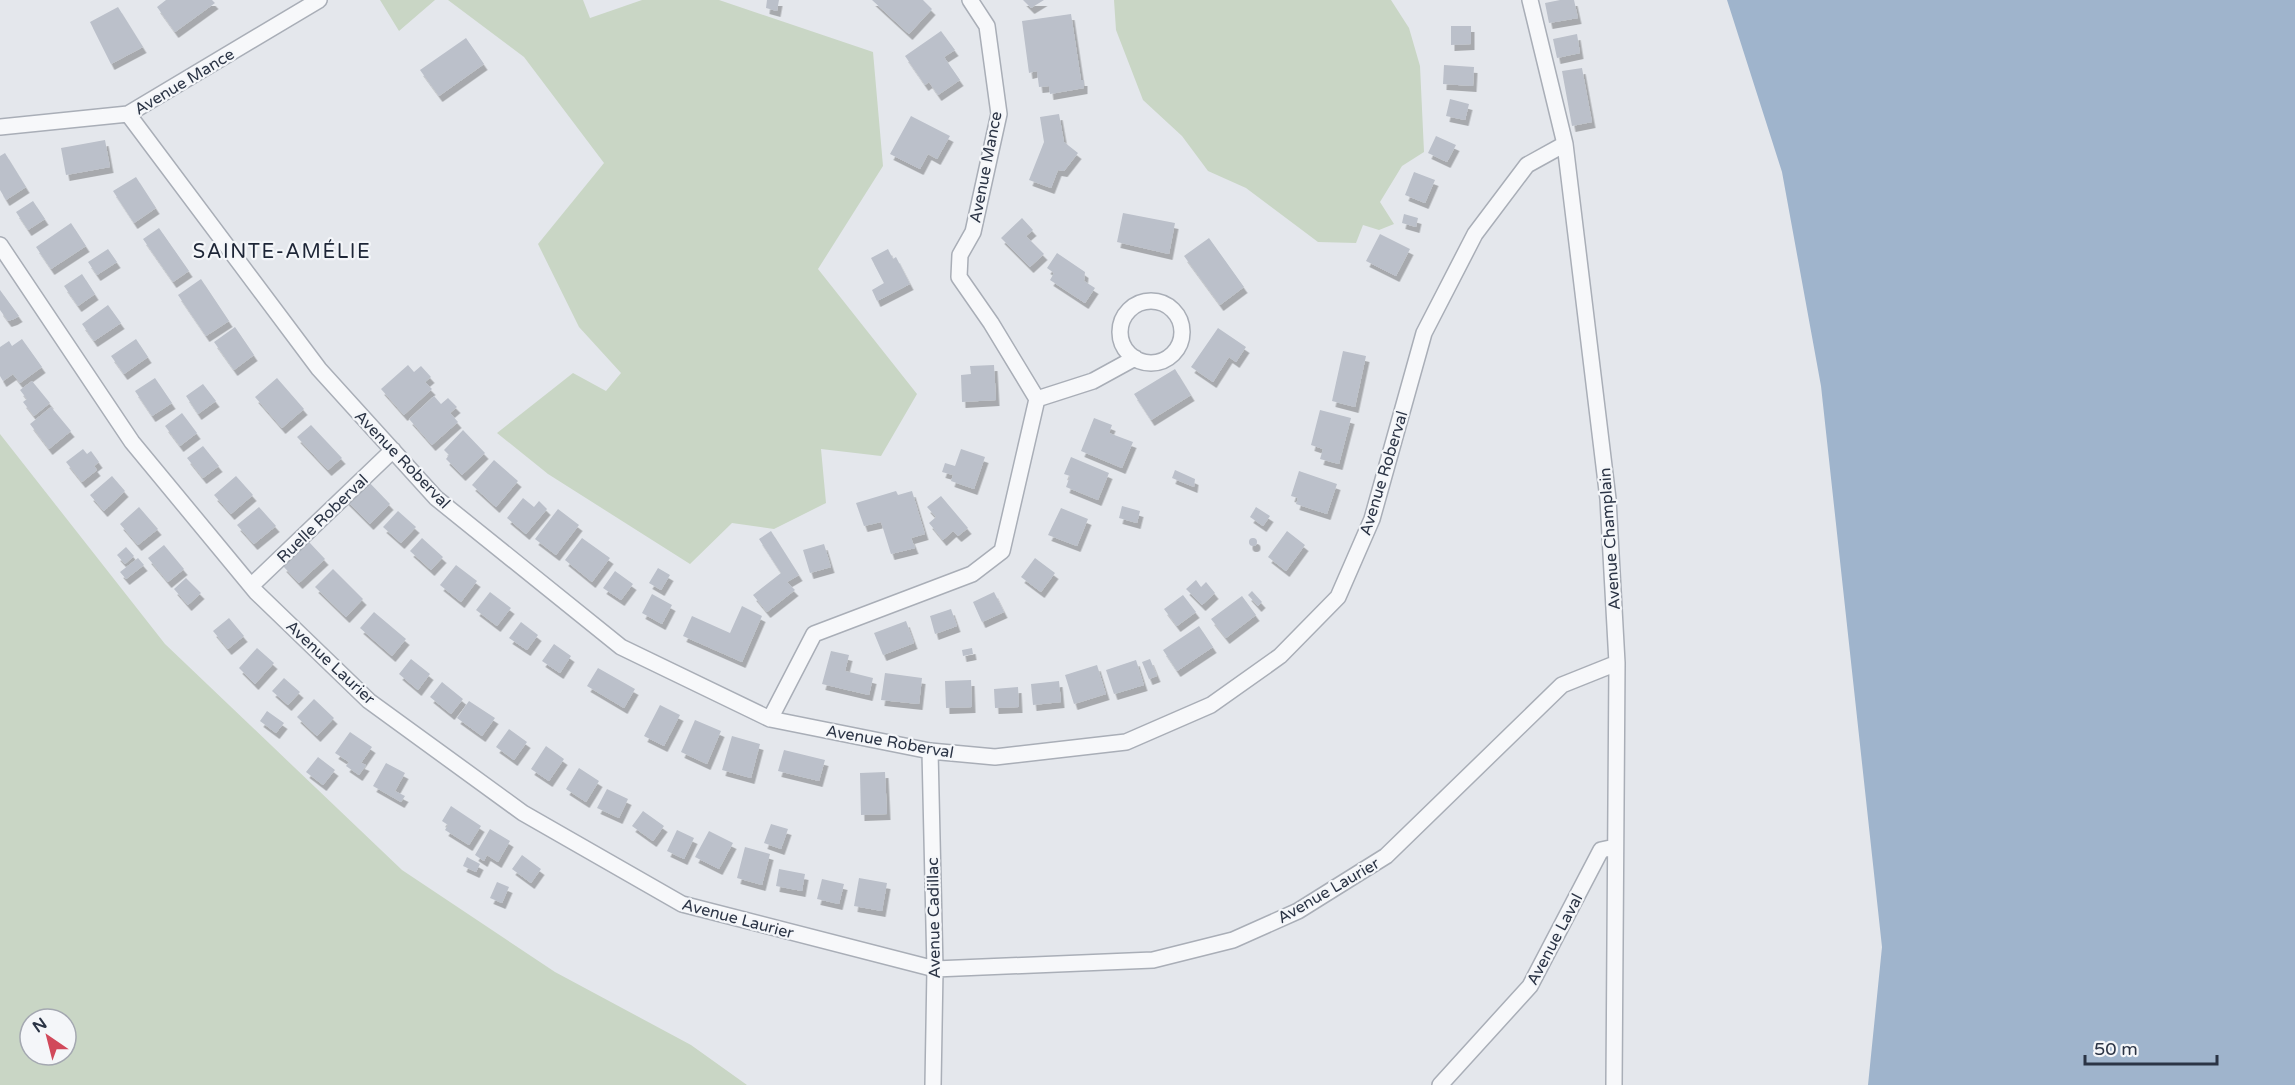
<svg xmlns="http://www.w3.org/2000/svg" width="2295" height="1085" viewBox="0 0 2295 1085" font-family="'Varela Round',sans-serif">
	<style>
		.green { fill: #c9d6c5; fill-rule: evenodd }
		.water { fill: #9fb4cc }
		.building { fill: #bbc0ca; filter: url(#shadow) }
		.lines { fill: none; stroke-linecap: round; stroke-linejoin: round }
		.street-casing { stroke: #a9aeb7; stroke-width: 18 }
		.street { stroke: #f7f8fa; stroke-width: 15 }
		.labels { text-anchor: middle; stroke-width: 4.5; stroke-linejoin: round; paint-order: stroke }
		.street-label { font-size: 16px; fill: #2b3445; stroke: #f4f6f9 }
		.quarter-label { font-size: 20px; letter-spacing: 1.5px; fill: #1d2536; stroke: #f4f6f9 }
	</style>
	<defs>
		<filter id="shadow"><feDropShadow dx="3.5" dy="6" stdDeviation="0" flood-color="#0004"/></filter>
	</defs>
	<rect width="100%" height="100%" fill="#e4e7ec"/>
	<path class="green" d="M380 0H435L399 31Z
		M448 0H583L590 18 642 0H719L873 52 883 166 818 269 917 394 881 456 821 449 826 503 774 529 732 523 690 564 548 474 497 433 573 373 606 391 621 373 579 327 538 244 604 163 524 57Z
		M1114 0H1391L1409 28 1420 66 1424 152 1402 166 1380 202 1394 224 1379 230 1363 225 1356 243 1318 242 1246 188 1208 171 1182 136 1143 100 1116 30Z
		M0 434 165 644 402 870 555 972 691 1045 747 1085H0ZM30 1019H66V1055H30Z"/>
	<path class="water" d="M1727 0H2295V1085H1868L1882 947 1821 386 1782 172Z"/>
	<path class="building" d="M166 0H212L215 3 175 32 157 7Z
		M767 0H779L777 11 766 8Z
		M872 0H923L932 9 909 34Z
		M1023 0H1044L1031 8Z
		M1560 0H1574L1578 18 1549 23 1545 3Z
		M118 7 143 47 111 64 90 22Z
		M1071 14 1081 80H1084V88L1050 94 1049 86 1039 87 1037 71 1029 73 1022 21Z
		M1451 26H1471V44L1451 45Z
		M941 31 955 50 944 57 960 80 938 95 929 82 925 85 905 56Z
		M1577 34 1580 53 1557 58 1553 39Z
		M466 38 484 64 439 96 420 70Z
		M1444 65 1474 67 1473 86 1443 84Z
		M1582 68 1592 122 1572 126 1562 71Z
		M1450 99 1469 104 1465 120 1446 116Z
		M1059 114 1064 142 1078 153 1064 171 1058 170 1051 188 1029 180 1044 142 1040 117Z
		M911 116 950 136 937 159 928 154 920 169 890 154Z
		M1436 136 1456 145 1447 162 1428 153Z
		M105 140 110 167 66 175 61 148Z
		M5 153 26 187 6 200 0 190V156Z
		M1414 172 1435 180 1425 203 1405 195Z
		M136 177 156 208 134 223 113 191Z
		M33 201 45 219 28 230 16 212Z
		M1123 213 1175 223 1169 254 1117 242Z
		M1404 214 1418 218 1416 227 1402 223Z
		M1022 218 1033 230 1026 236 1044 254 1030 267 1001 238Z
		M71 223 86 246 51 269 36 247Z
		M159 228 189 271 173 282 143 239Z
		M1380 234 1410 249 1396 276 1366 261Z
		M1209 238 1244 287 1220 305 1184 256Z
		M108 249 117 262 97 275 88 262Z
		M888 249 893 259 896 257 910 284 877 301 872 290 884 283 871 258Z
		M1057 253 1085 272 1084 281 1095 288 1085 303 1050 280 1054 273 1047 268Z
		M82 274 95 294 78 306 64 286Z
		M201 279 229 321 206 336 178 295Z
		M0 290 19 316 14 319 8 321 0 310Z
		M108 305 121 323 94 341 82 324Z
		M235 327 254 355 234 370 214 342Z
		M1218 328 1246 347 1236 362 1229 357 1213 382 1191 367Z
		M22 339 42 367 20 383 13 374 3 381 0 376V347L9 341 12 346Z
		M136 339 148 357 124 374 111 356Z
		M1343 351 1366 356 1355 407 1332 401Z
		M408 365 414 372 421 366 431 377 425 382 432 389 404 415 381 389Z
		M994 365 996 400 962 402 961 375 971 374 970 366Z
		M1175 369 1191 395 1151 420 1134 394Z
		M155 378 172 403 152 416 135 391Z
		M277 378 304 409 282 428 255 397Z
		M32 381 50 403 34 416 23 402 27 399 20 390Z
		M203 384 216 401 198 414 186 396Z
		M434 396 441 404 448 398 457 407 450 413 458 422 432 445 409 419Z
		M51 407 71 431 49 449 30 424Z
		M1320 410 1351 418 1339 464 1320 459 1323 449 1311 445Z
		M182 413 197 433 180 446 165 426Z
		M1094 418 1112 425 1109 433 1133 442 1122 468 1081 451Z
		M311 425 342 458 328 470 297 437Z
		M463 430 485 453 462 475 446 459 449 455 444 450Z
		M203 446 219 466 203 478 187 458Z
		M83 449 87 454 91 451 99 462 94 466 97 470 82 482 66 462Z
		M961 449 985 457 974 489 951 481 953 475 942 472 945 463 955 466Z
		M1071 457 1109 473 1098 500 1066 487 1070 476 1064 474Z
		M494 460 518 481 496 507 472 485Z
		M1175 470 1195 479 1194 487 1172 478Z
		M1299 471 1337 484 1327 514 1296 504 1298 498 1291 496Z
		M112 476 125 491 104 511 90 495Z
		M236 476 253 495 231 514 214 495Z
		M366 479 390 504 370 524 345 499Z
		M896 491 898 495 912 491 925 534 911 538 915 548 891 554 881 522 864 526 856 503Z
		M941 496 968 528 958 536 953 531 943 540 929 523 936 517 927 507Z
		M523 498 534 507 539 501 547 509 526 534 507 518Z
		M1122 506 1140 511 1137 523 1119 518Z
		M139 507 158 529 138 545 120 524Z
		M259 507 276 526 254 544 237 525Z
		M1256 507 1270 516 1263 526 1250 517Z
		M1061 508 1088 519 1077 546 1048 535Z
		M558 509 579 525 556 555 535 539Z
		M398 511 416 527 401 543 383 527Z
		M771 531 799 575 787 582 795 590 767 612 753 595 781 573 759 539Z
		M1287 531 1305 545 1286 571 1268 557Z
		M1249 542a4 4 0 1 1 8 0a4 4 0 1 1-8 0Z
		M422 538 443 557 431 570 410 551Z
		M582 538 610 558 592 582 565 560Z
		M309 542 325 559 299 583 283 566Z
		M824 544 831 567 810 573 803 550Z
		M164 545 184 569 168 582 148 558Z
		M126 547 134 556 125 564 117 555Z
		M138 558 144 565 126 579 120 572Z
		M1035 558 1055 573 1041 592 1021 577Z
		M456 565 477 581 461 602 440 585Z
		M658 568 670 575 661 590 649 583Z
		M333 569 363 599 346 617 315 587Z
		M615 571 633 584 621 600 603 588Z
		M186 578 201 593 188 605 174 589Z
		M1196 580 1201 587 1206 582 1215 593 1202 605 1186 589Z
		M1252 591 1262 602 1258 606 1248 595Z
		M490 592 511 608 497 626 476 610Z
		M994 592 1004 612 982 622 973 602Z
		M652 594 672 605 662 624 642 613Z
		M1183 595 1196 612 1177 626 1164 609Z
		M1242 596 1256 615 1226 638 1211 619Z
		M742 606 762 616 742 662 683 636 692 616 730 633Z
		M951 609 957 626 935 634 930 616Z
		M374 612 406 639 392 656 360 628Z
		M229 618 244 636 228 649 213 631Z
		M906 621 914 643 883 655 874 633Z
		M521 622 538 635 527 650 509 638Z
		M1199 626 1213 647 1177 671 1163 650Z
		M554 644 571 656 560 673 542 661Z
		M257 648 274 663 255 684 239 668Z
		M972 648 973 654 963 656 962 650Z
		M831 651 849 655 845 671 873 678 869 695 822 684Z
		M411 659 430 674 418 690 399 674Z
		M1150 659 1157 676 1149 679 1142 662Z
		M1136 660 1144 685 1114 694 1106 670Z
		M1097 665 1106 694 1074 704 1065 675Z
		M598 668 635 689 624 708 587 686Z
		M885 673 922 678 919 704 881 700Z
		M284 678 300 692 288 705 272 691Z
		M971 680 972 707 946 708 945 681Z
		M1059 681 1061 702 1033 705 1031 684Z
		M442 682 463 699 451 714 430 697Z
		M1018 687 1019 707 995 708 994 689Z
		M314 699 334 718 317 736 297 717Z
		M469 701 495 718 482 736 457 718Z
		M660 705 680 715 664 746 644 736Z
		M267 711 284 723 276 733 260 721Z
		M695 720 721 731 707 764 681 752Z
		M509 729 527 742 514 760 496 747Z
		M350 732 372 747 361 763 366 765 359 775 346 766 349 762 335 753Z
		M732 736 760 744 751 778 722 770Z
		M546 746 564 759 549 781 531 769Z
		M784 750 825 760 819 781 778 771Z
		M318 757 335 770 323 785 306 772Z
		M386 763 405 773 395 791 405 796 401 802 373 786Z
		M579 768 599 781 586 802 566 789Z
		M885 772 887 814 861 815 860 773Z
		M607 789 628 799 619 818 597 808Z
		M451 806 481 826 469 845 445 830 448 825 442 821Z
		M643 811 664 826 653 841 632 826Z
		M771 824 788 829 781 849 764 843Z
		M490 829 510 841 498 862 487 855 484 861 475 855Z
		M677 830 694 838 684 859 667 851Z
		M709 831 733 843 719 869 695 857Z
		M745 847 770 854 762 885 737 878Z
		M522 855 541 869 531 883 512 869Z
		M467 857 480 864 476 872 463 866Z
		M779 869 805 874 802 891 776 886Z
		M859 878 887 883 882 911 854 906Z
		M822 879 844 884 839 904 817 899Z
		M497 882 509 887 502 903 490 898Z"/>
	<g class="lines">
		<g class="street-casing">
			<path id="street" d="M970 0 987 26 999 114 973 232 960 255 959 277 991 323 1037 399
				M1530 0 1565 144 1608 499 1617 663 1614 1085
				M128 114 319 369 436 498 621 647 770 719 930 751 995 757 1126 742 1211 705 1280 656 1338 597 1372 519 1424 333 1475 234 1527 165 1565 144
				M0 127 128 114 319 0
				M0 245 132 442 256 592 369 701 523 813 682 904 935 969 1153 960 1233 940 1298 911 1386 856 1562 685 1617 663
				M1120 332a31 31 0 1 1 62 0a31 31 0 1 1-62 0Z
				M251 586 393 450
				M770 719 814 634 972 574 1002 551 1037 399 1093 381 1135 358
				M930 751 935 969 933 1085
				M1440 1085 1530 986 1601 850 1615 847"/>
		</g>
		<use href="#street" class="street"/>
	</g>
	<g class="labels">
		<g class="street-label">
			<text transform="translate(184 81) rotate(-31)" y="6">Avenue Mance</text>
			<text transform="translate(985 167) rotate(-79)" y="6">Avenue Mance</text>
			<text transform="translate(403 459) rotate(46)" y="6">Avenue Roberval</text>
			<text transform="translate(1383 473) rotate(-73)" y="6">Avenue Roberval</text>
			<text transform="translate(322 518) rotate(-44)" y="6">Ruelle Roberval</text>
			<text transform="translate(1609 539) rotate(-94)" y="6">Avenue Champlain</text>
			<text transform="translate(331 662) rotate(43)" y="6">Avenue Laurier</text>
			<text transform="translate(890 741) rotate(10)" y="6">Avenue Roberval</text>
			<text transform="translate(1328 890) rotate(-30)" y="6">Avenue Laurier</text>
			<text transform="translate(738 918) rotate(15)" y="6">Avenue Laurier</text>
			<text transform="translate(933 918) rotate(-91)" y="6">Avenue Cadillac</text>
			<text transform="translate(1554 939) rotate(-62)" y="6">Avenue Laval</text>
		</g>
		<g class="quarter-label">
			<text x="282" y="258">SAINTE-AMÉLIE</text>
		</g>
	</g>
	<g transform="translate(48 1037) rotate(325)"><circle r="28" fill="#f4f6f9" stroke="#a4a8b1" stroke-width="1.5"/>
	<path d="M0-4.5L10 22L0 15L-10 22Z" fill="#d1495b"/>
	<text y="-9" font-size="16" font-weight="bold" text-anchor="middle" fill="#2b3445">N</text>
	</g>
	<path d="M2085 1055v9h132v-9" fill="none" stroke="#2b3445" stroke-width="3"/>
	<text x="2094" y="1055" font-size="18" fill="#2b3445" stroke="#f4f6f9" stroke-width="4.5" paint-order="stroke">50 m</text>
</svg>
